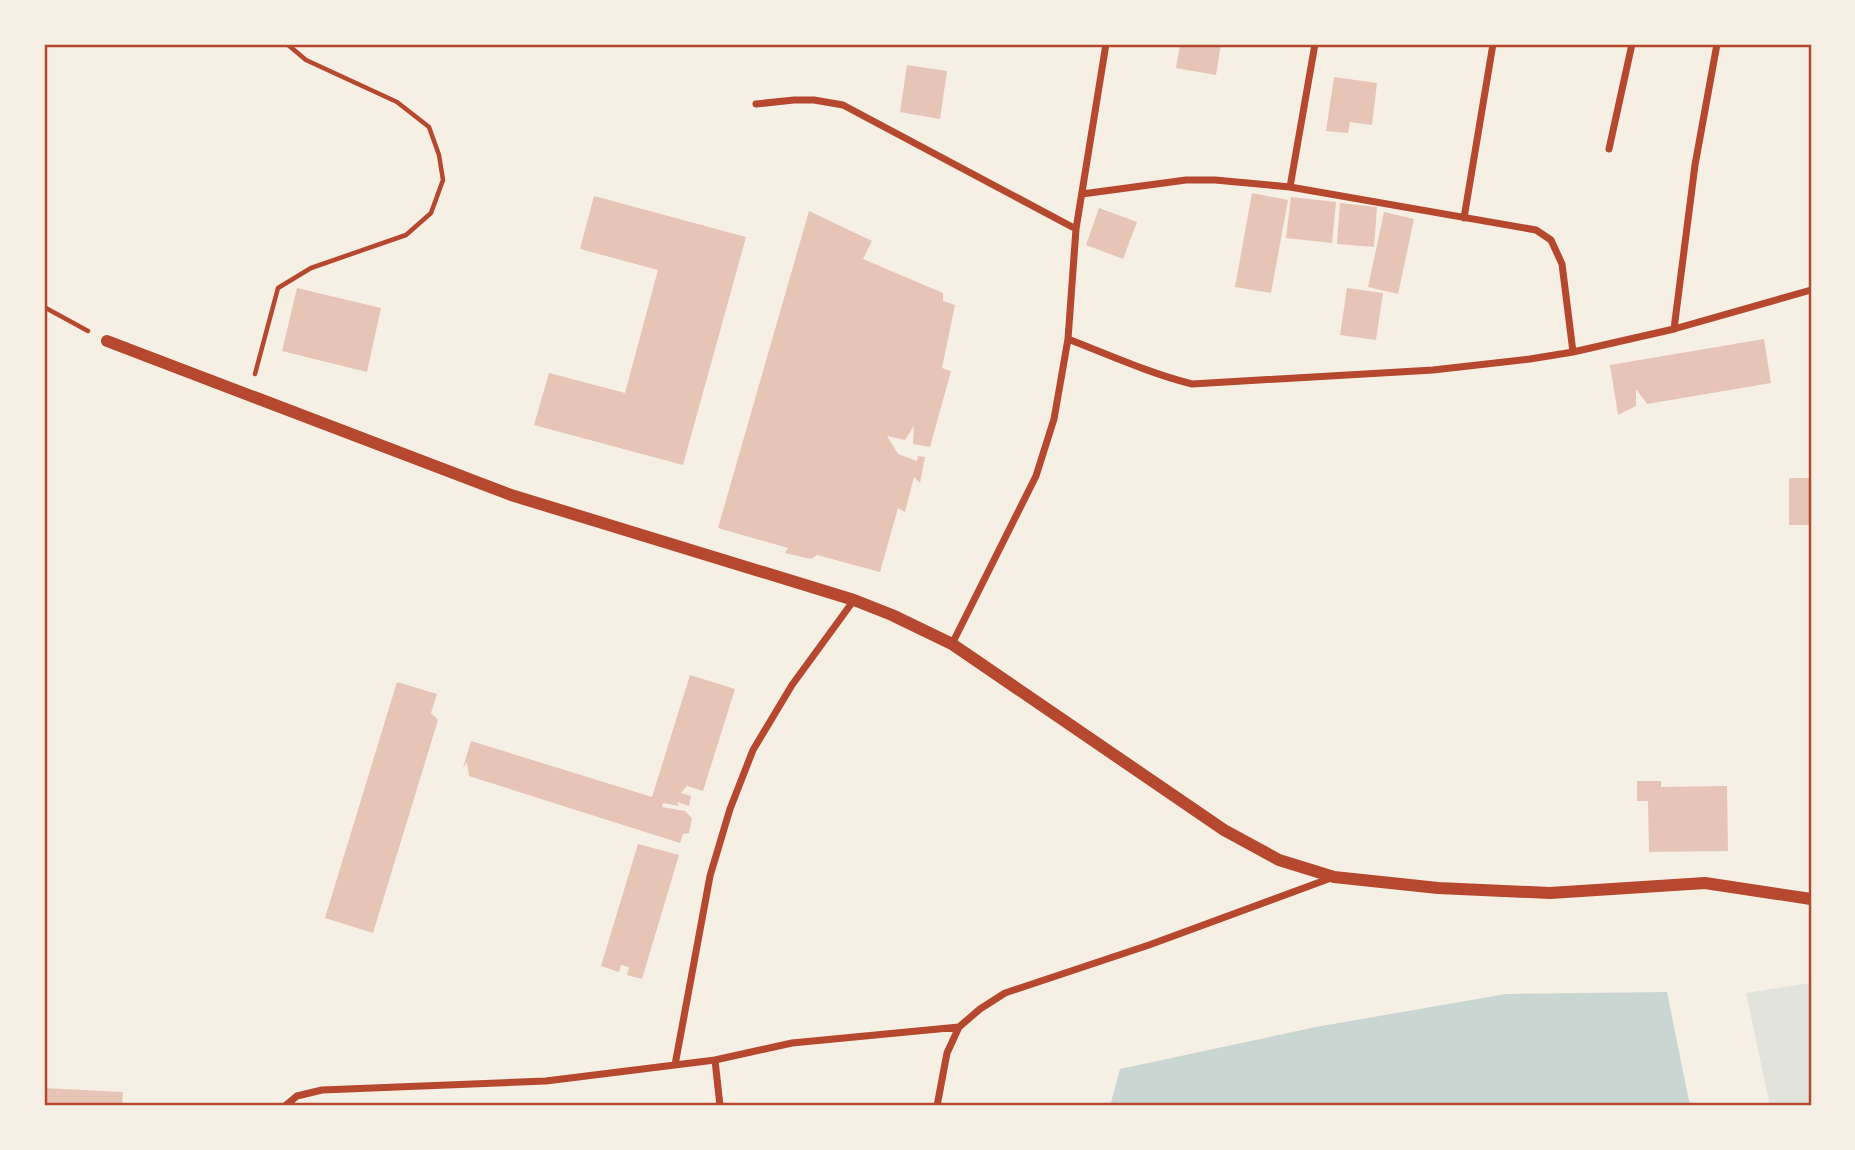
<svg xmlns="http://www.w3.org/2000/svg" width="1855" height="1150" viewBox="0 0 1855 1150" font-family="'IBM Plex Sans',sans-serif">
	<style>
		.green { fill: #e2e4dc }
		.water { fill: #c9d6d2 }
		.building { fill: #e6c5b7 }
		.lines { fill: none; stroke-linecap: round; stroke-linejoin: round }
		.path { stroke: #b5482f; stroke-width: 4.5 }
		.minor { stroke: #b5482f; stroke-width: 7 }
		.tertiary { stroke: #b5482f; stroke-width: 12 }
		.neatline { fill: none; stroke: #b5482f; stroke-width: 2.5 }
	</style>
	<rect width="100%" height="100%" fill="#f6efe4"/>
	<path class="green" d="M1811 983V1106H1770L1746 993Z"/>
	<path class="water" d="M1667 992 1690 1106H1110L1120 1069 1316 1027 1506 994Z"/>
	<path class="building" d="M1180 44H1221L1216 75 1176 68Z
		M907 65 947 71 940 119 900 112Z
		M1334 77 1377 83 1372 125 1350 122 1348 133 1326 131Z
		M1252 193 1288 200 1271 293 1235 287Z
		M594 196 746 237 683 465 534 425 549 373 625 393 658 270 580 249Z
		M1291 197 1336 202 1332 243 1286 238Z
		M1340 203 1377 207 1374 247 1337 244Z
		M1099 208 1137 222 1123 259 1086 245Z
		M809 211 872 241 863 259 943 293V301L955 305 942 368 951 371 930 447 913 444 914 426 905 440 887 436 898 454 917 461 918 456 925 457 920 483 914 477 905 512 898 508 880 572 817 555 811 559 785 553 788 548 718 528Z
		M1384 212 1414 219 1398 294 1368 287Z
		M297 288 381 308 367 372 282 351Z
		M1347 288 1383 293 1376 340 1340 335Z
		M1764 339 1771 383 1647 404 1636 389V406L1618 415 1610 365Z
		M1789 478H1811V525H1789Z
		M690 675 735 689 703 791 687 786 681 793 691 796 689 806 677 802 679 806 663 803 662 807 685 811 692 818 689 833 683 834 680 843 469 776 467 762 463 768 471 741 652 797Z
		M397 682 437 694 431 713 438 720 373 933 325 918Z
		M1637 781H1661V787L1727 786 1728 851 1649 852 1648 801H1637Z
		M638 844 679 855 642 979 627 975 629 967 621 965 619 972 601 966Z
		M44 1088 123 1092 122 1106H44Z"/>
	<g class="lines">
		<path class="path" d="M44 307 88 331
			M255 374 278 288 311 268 406 235 431 213 443 180 439 155 429 127 397 102 306 60 287 44"/>
		<path class="minor" d="M756 104 794 100H814L843 105 1076 229
			M1609 149 1632 44
			M1290 187 1315 44
			M1082 194 1186 180H1215L1290 187 1536 230 1551 240 1562 264 1573 352
			M1464 218 1493 44
			M1674 329 1695 165 1717 44
			M1068 339C1109 355 1149 373 1192 384L1433 370 1530 359 1573 352 1674 329 1811 290
			M952 644 1036 476 1054 419 1068 339 1076 229 1106 44
			M715 1060 720 1106
			M675 1065 710 876 730 809 753 750 792 685 854 600
			M285 1106 297 1096 322 1090 546 1081 715 1060 792 1043 959 1027
			M937 1106 947 1053 959 1027 980 1009 1005 993 1149 945 1331 878"/>
		<path class="tertiary" d="M107 341 511 495 854 600 892 615 952 644 1224 830 1279 860 1334 877 1438 888 1550 893 1705 883 1811 899"/>
	</g>
	<rect width="1855" height="1150" fill="none" stroke="#f6efe4" stroke-width="91"/>
	<rect x="46" y="46" width="1764" height="1058" class="neatline"/>
</svg>
